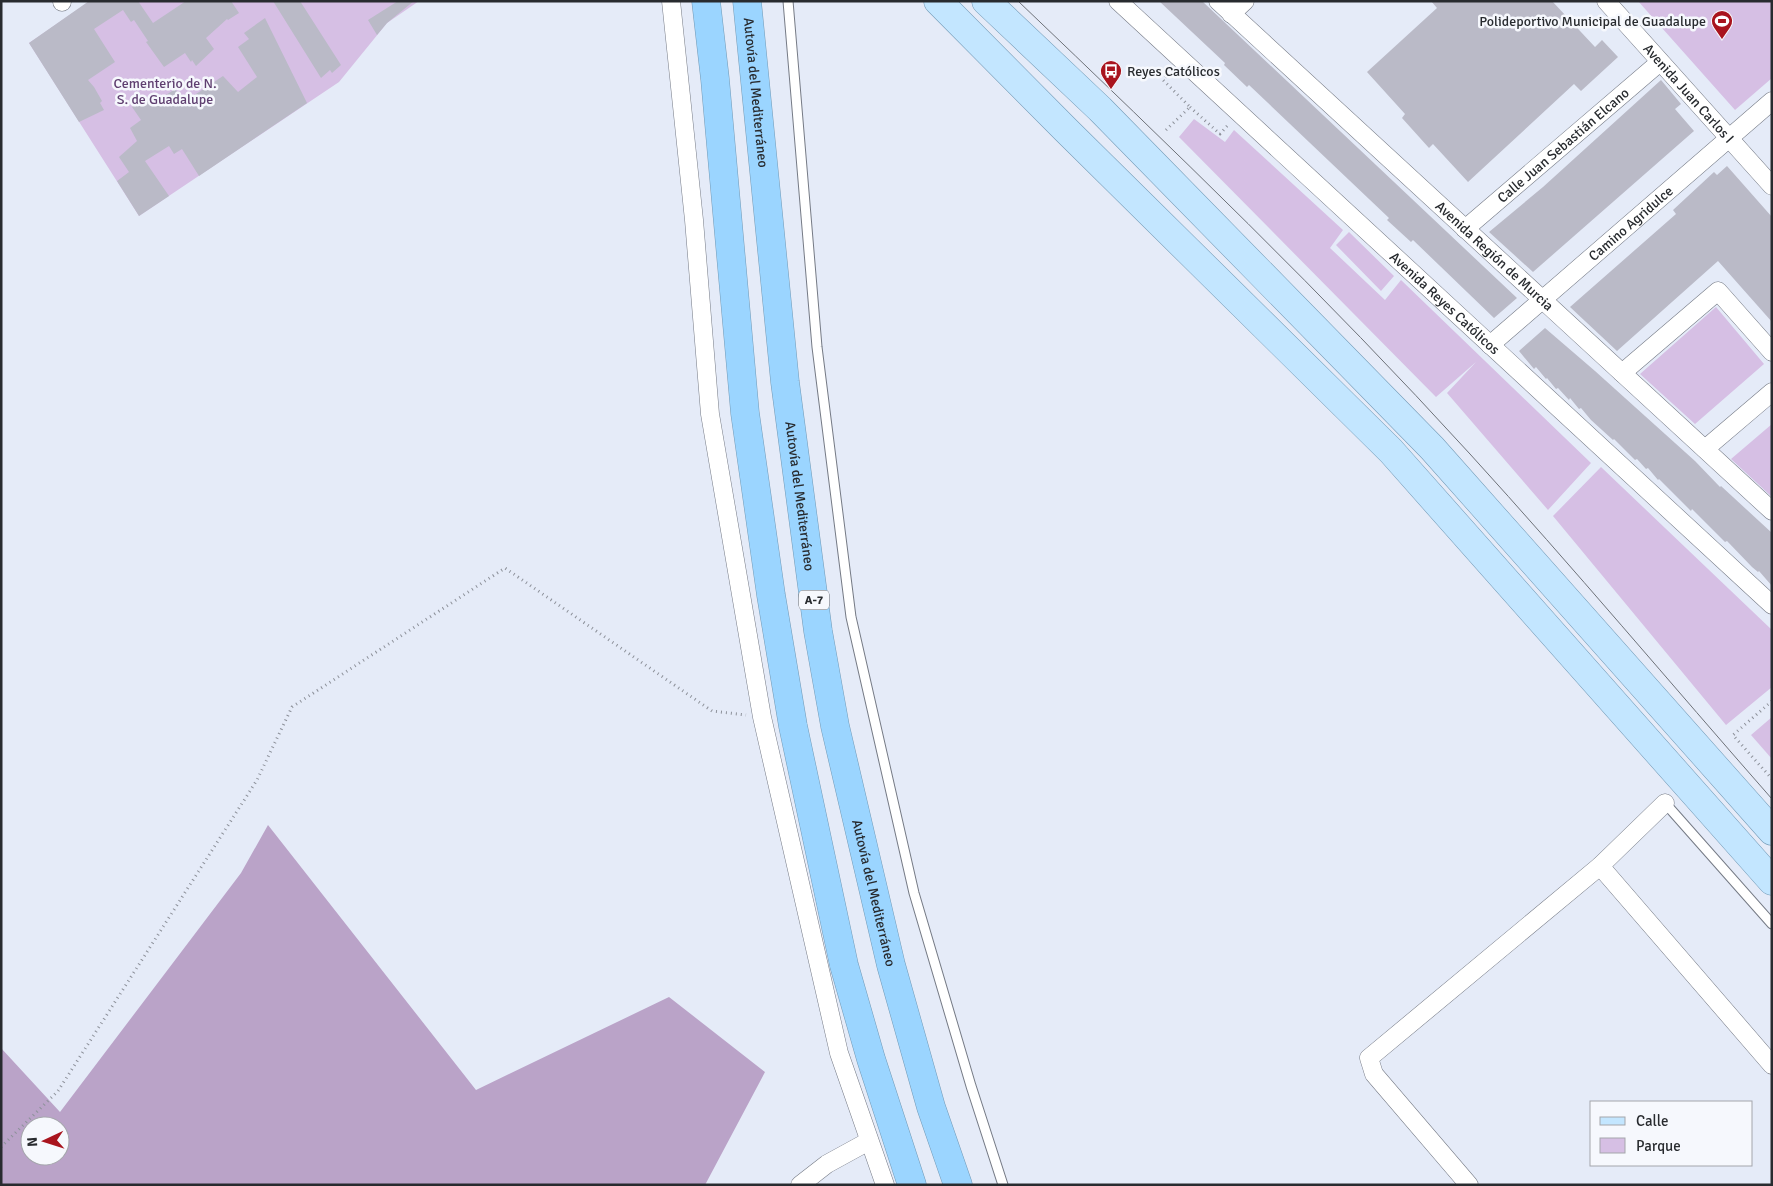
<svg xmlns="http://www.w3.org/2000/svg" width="1773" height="1186" viewBox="0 0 1773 1186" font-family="Signika,sans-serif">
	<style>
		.green { fill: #d6bfe4 }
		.forest { fill: #baa3c8; fill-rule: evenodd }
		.building { fill: #babac7 }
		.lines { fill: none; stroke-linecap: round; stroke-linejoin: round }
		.lane-casing { stroke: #757a85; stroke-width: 11 }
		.street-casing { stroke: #757a85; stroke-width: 19 }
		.primary-casing { stroke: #739ab6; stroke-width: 29 }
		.highway-casing { stroke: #739ab6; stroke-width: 29 }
		.path { stroke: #8d919a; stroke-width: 3; stroke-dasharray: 1 4; stroke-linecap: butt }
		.lane { stroke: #fff; stroke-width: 9 }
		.street { stroke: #fff; stroke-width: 18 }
		.primary { stroke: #c3e6ff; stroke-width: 28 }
		.highway { stroke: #9bd5ff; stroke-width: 28 }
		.tram { stroke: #6e7279; stroke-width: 1 }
		.labels { text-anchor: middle; stroke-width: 5; stroke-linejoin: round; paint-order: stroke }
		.shield { fill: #f6f8fd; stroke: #66686d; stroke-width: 1 }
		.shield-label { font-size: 12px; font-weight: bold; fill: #282b2f }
		.poi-label { font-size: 14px; fill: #282b2f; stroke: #f6f8fd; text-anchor: end }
		.park-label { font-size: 14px; fill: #5f3f70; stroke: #f6f8fd }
		.street-label { font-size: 14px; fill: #282b2f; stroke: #f6f8fd }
	</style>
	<rect width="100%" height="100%" fill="#e5ebf8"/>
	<path class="green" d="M90 1H419L387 23 339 82 139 216 29 43Z
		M1638 1H1772V78L1735 110Z
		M1194 119 1225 142 1234 130 1343 230 1330 248 1385 300 1401 280 1591 463 1548 510 1447 393 1476 362 1436 397 1179 137Z
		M1349 232 1394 276 1381 291 1336 245Z
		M1716 307 1764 364 1695 424 1640 374Z
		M1772 424V497L1731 459Z
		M1601 467 1772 630V687L1726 725 1553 516Z
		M1772 717V759L1751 735Z"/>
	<path class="forest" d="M268 825 476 1090 669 997 765 1072 705 1185H1V1048L60 1112 241 873ZM30 1126H60V1156H30Z"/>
	<path class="building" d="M89 1H138L153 23 186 1H231L239 13 228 20 227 19 206 38 214 49 196 66 192 60 191 62 185 53 164 67 146 42 148 41 134 20 131 22 123 10 94 29 115 62 88 80 94 87 102 101 100 103 104 110 79 122 29 43Z
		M273 1H300L341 65 332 73 330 70 321 78Z
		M398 1H414L387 23 377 35 368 20Z
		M1159 1H1202L1517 298 1494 318 1413 240 1411 242 1387 220 1389 218 1249 85 1247 87 1224 65 1225 63Z
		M1431 1H1552L1595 47 1602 40 1618 57 1581 91 1574 84 1468 182 1433 144 1429 148 1402 118 1405 114 1367 72 1437 8Z
		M265 18 307 103 199 176 182 149 174 154 169 146 145 161 169 196 139 216 117 181 129 172 119 157 137 141 130 128 141 120 132 107 146 97 151 105 175 89 184 102 223 76 238 92 257 77 238 47 249 39 244 33Z
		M1661 80 1681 104 1675 109 1694 131 1533 272 1489 232 1543 187Z
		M1727 166 1772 217V322L1718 261 1617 351 1570 307 1676 214 1673 210 1714 172 1717 175Z
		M1545 328 1595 371 1695 461 1720 487 1721 486 1772 533V586L1759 571 1758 572 1752 567 1727 541 1725 542 1692 509 1691 511 1659 479 1658 480 1648 468 1646 469 1637 459 1635 460 1614 439 1613 440 1591 420 1581 408 1579 409 1570 398 1569 400 1558 388 1556 389 1547 378 1546 379 1536 367 1534 369 1519 351Z"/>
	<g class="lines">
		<g class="lane-casing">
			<path id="lane" d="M788 1 817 347 851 617 914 893 971 1086 1003 1185
				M1665 803 1772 924"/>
		</g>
		<g class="street-casing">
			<g id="street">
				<path d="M671 1 694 220 710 414 762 717 839 1053 885 1185"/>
				<path id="s1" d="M1118 1 1772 605"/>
				<path id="s2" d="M1218 1 1772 511"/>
				<path id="s3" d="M1606 1 1772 186"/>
				<path d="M62 2V1"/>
				<path d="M1231 14 1245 1"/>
				<path id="s4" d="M1465 229 1660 62"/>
				<path id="s5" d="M1490 345 1772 101"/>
				<path d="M1622 373 1718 291 1772 352"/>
				<path d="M1705 449 1772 392"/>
				<path d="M1665 803 1600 866 1772 1065"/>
				<path d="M800 1185 827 1164 869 1141"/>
				<path d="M1469 1185 1374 1074 1369 1058 1600 866"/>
			</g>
		</g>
		<g class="primary-casing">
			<path id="primary" d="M938 1 1066 130 1391 451 1772 881
				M986 1 1100 109 1432 448 1772 831"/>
		</g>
		<g class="highway-casing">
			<g id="highway">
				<path d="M706 1 715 79 745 413 771 595 793 726 844 965 871 1059 912 1185"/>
				<path id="s6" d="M747 1 785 382 818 631 835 726 891 965 931 1107 958 1185"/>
			</g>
		</g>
		<path class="path" d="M1190 107 1220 134 1229 124
			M1166 130 1190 107 1163 80 1170 72
			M1772 701 1733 735 1772 779
			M1 1147 58 1091 257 780 292 707 505 568 712 711 746 715"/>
		<use href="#lane" class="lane"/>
		<use href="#street" class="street"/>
		<use href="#primary" class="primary"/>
		<use href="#highway" class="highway"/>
		<path class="tram" d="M1018 1C1172 148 1327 297 1470 454 1573 567 1671 684 1772 799"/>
	</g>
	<defs>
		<g id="stadium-pin" transform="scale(1.125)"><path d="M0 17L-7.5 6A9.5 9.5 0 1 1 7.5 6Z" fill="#a9141e" stroke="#f6f8fd"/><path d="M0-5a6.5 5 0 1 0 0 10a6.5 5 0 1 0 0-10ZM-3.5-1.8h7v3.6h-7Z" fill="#fff"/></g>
		<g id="bus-pin" transform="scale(1.125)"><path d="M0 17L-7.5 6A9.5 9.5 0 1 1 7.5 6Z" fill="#a9141e" stroke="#f6f8fd"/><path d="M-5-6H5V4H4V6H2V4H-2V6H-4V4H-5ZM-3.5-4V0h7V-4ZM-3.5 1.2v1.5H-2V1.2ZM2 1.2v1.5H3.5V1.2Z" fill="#fff"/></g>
	</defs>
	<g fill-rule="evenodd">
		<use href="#stadium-pin" x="1722" y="21"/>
		<use href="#bus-pin" x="1111" y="71"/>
	</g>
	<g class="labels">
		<rect class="shield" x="799" y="590.5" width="30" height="19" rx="4"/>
		<g class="shield-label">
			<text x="814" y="604">A-7</text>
		</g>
		<g class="poi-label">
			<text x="1706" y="26">Polideportivo Municipal de Guadalupe</text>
			<text x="1127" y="76" text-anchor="start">Reyes Católicos</text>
		</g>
		<g class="park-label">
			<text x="165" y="88">Cementerio de N.<tspan x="165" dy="16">S. de Guadalupe</tspan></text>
		</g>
		<g class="street-label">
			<text dy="5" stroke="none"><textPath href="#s6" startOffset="92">Autovía del Mediterráneo</textPath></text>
			<text dy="5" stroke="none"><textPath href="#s3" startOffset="124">Avenida Juan Carlos I</textPath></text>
			<text dy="5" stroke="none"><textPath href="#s4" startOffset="129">Calle Juan Sebastián Elcano</textPath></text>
			<text dy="5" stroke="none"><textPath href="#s5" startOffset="186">Camino Agridulce</textPath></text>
			<text dy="5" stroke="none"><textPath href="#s2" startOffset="376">Avenida Región de Murcia</textPath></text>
			<text dy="5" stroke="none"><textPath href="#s1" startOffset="445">Avenida Reyes Católicos</textPath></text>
			<text dy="5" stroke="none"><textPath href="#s6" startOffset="498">Autovía del Mediterráneo</textPath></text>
			<text dy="5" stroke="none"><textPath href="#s6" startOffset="902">Autovía del Mediterráneo</textPath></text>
		</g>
	</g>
	<rect width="1773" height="1186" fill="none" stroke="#282b2f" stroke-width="5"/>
	<rect x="1590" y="1101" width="162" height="65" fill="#f6f8fd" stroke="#a4a6ab"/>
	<rect x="1600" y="1117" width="25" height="8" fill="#c3e6ff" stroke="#a4a6ab"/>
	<text x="1636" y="1126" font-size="15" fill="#282b2f">Calle</text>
	<rect x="1600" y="1138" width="25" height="15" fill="#d6bfe4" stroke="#a4a6ab"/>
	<text x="1636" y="1151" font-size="15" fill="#282b2f">Parque</text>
	<g transform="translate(45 1141) rotate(266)"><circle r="24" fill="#f6f8fd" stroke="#a4a6ab"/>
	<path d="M0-4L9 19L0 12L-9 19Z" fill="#a9141e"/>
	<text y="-8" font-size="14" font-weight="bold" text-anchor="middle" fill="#282b2f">N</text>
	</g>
</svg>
